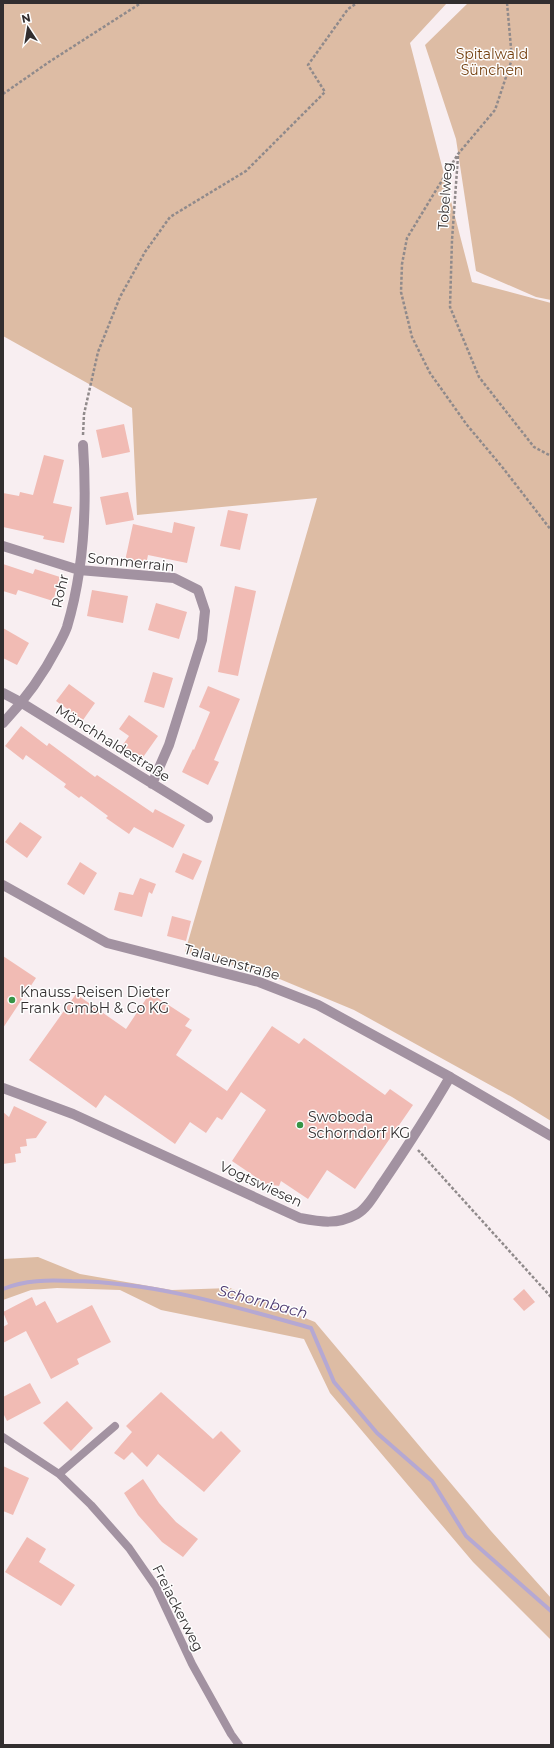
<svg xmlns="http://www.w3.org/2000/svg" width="554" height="1748" viewBox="0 0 554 1748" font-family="Montserrat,sans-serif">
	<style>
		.green { fill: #ddbca4 }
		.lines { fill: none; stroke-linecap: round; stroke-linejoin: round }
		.stream { stroke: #b5a8d3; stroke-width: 4 }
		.building { fill: #f1bbb4 }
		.path { stroke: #908a8b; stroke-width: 2.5; stroke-dasharray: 3 2; stroke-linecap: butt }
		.service { stroke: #a292a1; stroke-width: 8 }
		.minor { stroke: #a292a1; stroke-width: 10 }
		.tertiary { stroke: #a292a1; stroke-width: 10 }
		.poi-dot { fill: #369446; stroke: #fefefe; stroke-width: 1.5 }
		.labels { text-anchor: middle; stroke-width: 3; stroke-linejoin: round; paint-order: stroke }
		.park-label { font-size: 14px; fill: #733f0e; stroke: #fefefe }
		.street-label { font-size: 14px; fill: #322e2f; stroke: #fefefe }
		.poi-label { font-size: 14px; fill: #322e2f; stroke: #fefefe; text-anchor: start }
		.water-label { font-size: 15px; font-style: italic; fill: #4d3970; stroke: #fefefe }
	</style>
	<rect width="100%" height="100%" fill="#f8eef1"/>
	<path class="green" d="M3 3H447L410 43 472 282 551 303V1121L512 1097 354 1010 270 975 185 952 317 498 137 515 132 408 3 336Z
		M468 3H551V300L536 297 476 271 456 139 425 45Z
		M38 1257 80 1274 172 1290 230 1288 315 1322 491 1531 551 1598V1640L473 1562 330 1393 304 1339 161 1310 120 1290 57 1288 31 1290 3 1300V1259Z"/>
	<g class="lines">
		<path class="stream" d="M3 1289C25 1280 48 1280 72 1281 154 1282 232 1306 311 1328L334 1382 377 1433 432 1481 466 1536 551 1611"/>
	</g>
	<path class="building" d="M124 424 130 452 102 458 96 430Z
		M44 455 64 460 53 503 72 507 64 543 43 539 44 536 3 527V493L19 496 20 492 33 495Z
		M128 492 134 520 106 525 100 497Z
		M228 510 248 514 240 550 220 546Z
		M174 522 195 527 187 563 148 555 146 565 125 561 133 524 172 533Z
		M3 564 33 574 35 569 60 577 53 601 18 590 16 595 3 591Z
		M235 586 256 591 238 676 218 672Z
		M92 590 128 596 123 623 87 616Z
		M156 603 187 612 179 639 148 630Z
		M3 628 29 643 17 665 3 658Z
		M153 672 173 678 164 708 144 702Z
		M69 684 95 703 83 720 56 701Z
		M208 686 240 699 214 760 219 762 208 785 182 772 193 749 194 750 210 712 199 707Z
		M129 715 158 736 141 760 122 746 129 736 119 729Z
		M21 726 47 746 49 743 95 777 97 775 153 813 155 809 185 825 173 848 134 827 129 834 106 818 108 816 81 796 79 798 64 787 66 784 26 755 23 760 5 746Z
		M20 822 42 837 27 858 5 842Z
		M183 853 202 861 193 880 175 872Z
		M80 862 97 873 84 895 67 884Z
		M140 878 156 884 152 894 149 892 142 917 114 910 119 892 133 895Z
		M172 916 191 921 186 941 167 936Z
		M3 956 36 978 3 1028Z
		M150 993 190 1019 185 1026 192 1030 176 1055 227 1091 272 1026 299 1044 304 1038 385 1095 390 1089 413 1105 355 1189 327 1170 308 1199 281 1181 279 1186 266 1184 232 1161 266 1110 241 1092 222 1120 217 1117 206 1133 190 1122 175 1144 105 1095 96 1108 29 1060 76 994 126 1029Z
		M14 1106 47 1122 36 1138 26 1139 27 1146 20 1147 21 1153 15 1154 16 1162 3 1164V1112L9 1117Z
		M524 1289 535 1302 524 1311 513 1299Z
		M32 1297 36 1306 45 1301 57 1323 92 1305 111 1342 77 1359 79 1364 51 1379 26 1331 3 1343V1327L8 1324 3 1312Z
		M30 1383 41 1403 7 1421 3 1413V1397Z
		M161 1392 213 1439 221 1431 241 1451 204 1492 158 1454 147 1467 132 1452 124 1460 114 1453 132 1432 126 1426Z
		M67 1401 93 1428 71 1451 43 1423Z
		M3 1466 29 1478 13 1515 3 1511Z
		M143 1479 159 1503 176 1522 198 1539 183 1557 162 1542 138 1515 124 1493Z
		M27 1537 46 1549 39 1562 75 1585 61 1606 5 1572Z"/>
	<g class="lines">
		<path class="path" d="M507 3 512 59 495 110 458 154 407 238 402 264 401 292 412 337 430 373 467 425 503 468 551 530
			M3 94 49 62 141 3
			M458 156 452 240 450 307 479 377 534 447 551 456
			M83 435 84 414 98 352 120 297 145 252 170 217 246 171 325 92 308 65 348 9 357 3
			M418 1150 551 1297"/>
		<path class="service" d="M3 1437 59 1474 91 1505 129 1548 156 1587 192 1664 231 1734 239 1745
			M59 1474 115 1426"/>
		<path class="minor" d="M3 546 79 570 174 578 198 590 205 611 202 640 169 745 152 784
			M3 693 22 703 208 818
			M3 723C26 699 43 675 58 646 61 640 65 633 67 627 84 570 87 504 83 445
			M3 1088 73 1114 300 1218C321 1222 337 1225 357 1214 368 1208 376 1192 384 1181 407 1147 429 1113 450 1077"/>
		<path class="tertiary" d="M3 885 107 943 259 982 318 1005 450 1077 551 1136"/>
	</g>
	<g class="poi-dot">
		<circle cx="12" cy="1000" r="4"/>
		<circle cx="300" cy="1125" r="4"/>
	</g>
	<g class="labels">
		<g class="park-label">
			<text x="492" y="59">Spitalwald<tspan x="492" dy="16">Sünchen</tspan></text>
		</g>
		<g class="street-label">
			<text transform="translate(445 196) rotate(-86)" y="5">Tobelweg</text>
			<text transform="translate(131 562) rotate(6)" y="5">Sommerrain</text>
			<text transform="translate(60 591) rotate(-77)" y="5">Rohr</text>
			<text transform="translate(113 743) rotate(32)" y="5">Mönchhaldestraße</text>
			<text transform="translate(232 962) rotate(16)" y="5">Talauenstraße</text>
			<text transform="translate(261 1184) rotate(25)" y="5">Vogtswiesen</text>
			<text transform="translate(178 1608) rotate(63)" y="5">Freiackerweg</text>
		</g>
		<g class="poi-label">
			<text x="20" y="997">Knauss-Reisen Dieter<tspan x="20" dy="16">Frank GmbH &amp; Co KG</tspan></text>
			<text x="308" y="1122">Swoboda<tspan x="308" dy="16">Schorndorf KG</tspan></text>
		</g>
		<g class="water-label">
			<text transform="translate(263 1302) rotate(15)" y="5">Schornbach</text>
		</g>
	</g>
	<rect width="554" height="1748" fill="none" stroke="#322e2f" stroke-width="8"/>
	<g transform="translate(28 28) rotate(348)" stroke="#fefefe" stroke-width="3" paint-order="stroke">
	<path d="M0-3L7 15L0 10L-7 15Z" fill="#322e2f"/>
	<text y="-6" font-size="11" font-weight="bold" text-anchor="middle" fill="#322e2f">N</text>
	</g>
</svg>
